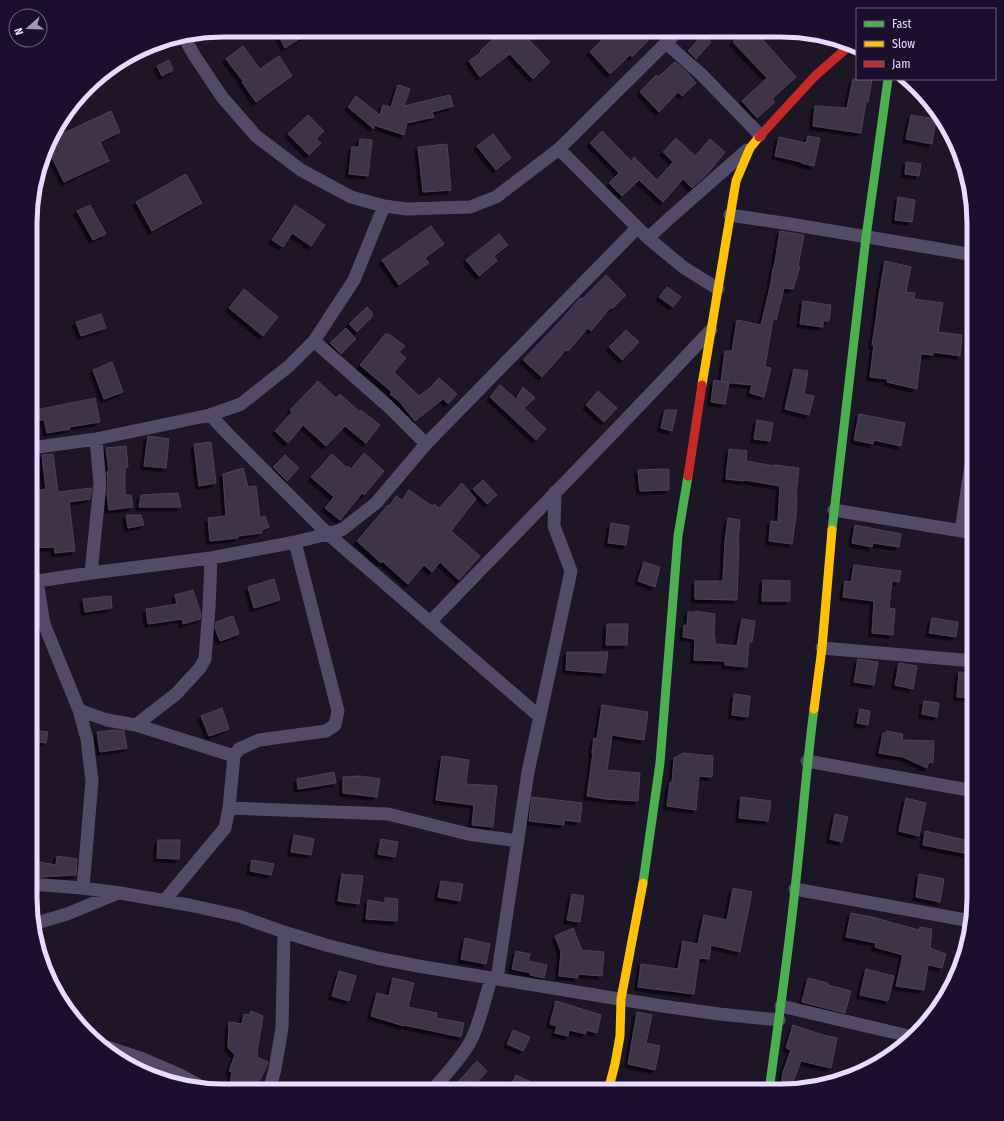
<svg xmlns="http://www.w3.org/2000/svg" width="1004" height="1121" viewBox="0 0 1004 1121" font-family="'Fira Sans Condensed',sans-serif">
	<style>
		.building { fill: #3c3447; stroke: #4b4159; filter: url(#shadow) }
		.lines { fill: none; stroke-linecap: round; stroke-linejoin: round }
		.street { stroke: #524b67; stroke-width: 13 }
		.fast { stroke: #4caf50; stroke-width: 9 }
		.slow { stroke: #ffc107; stroke-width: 9 }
		.jam { stroke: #c62828; stroke-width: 9 }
		.rim { fill: none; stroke: #e8dbff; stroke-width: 5 }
	</style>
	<defs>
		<filter id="shadow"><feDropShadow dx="-3.5" dy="3.5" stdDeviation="0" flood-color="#0009"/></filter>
	</defs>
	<rect width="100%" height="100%" fill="#1c1626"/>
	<path class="building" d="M276 30H313L285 48Z
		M502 31H521L550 62 533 79 510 54 480 77 469 61 481 52 480 51Z
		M611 31H652L645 38 648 41 632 57 630 55 610 74 590 52Z
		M744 31H755L796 77 772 99 775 102 757 118 742 101 767 78 733 42Z
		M703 34 711 42 696 59 688 51Z
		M243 46 260 69 279 56 292 76 256 102 242 82 243 81 226 59Z
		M169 60 173 70 162 76 157 66Z
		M675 62 686 71 696 83 682 96 678 92 659 112 640 92 656 75 658 77Z
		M853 79H872L868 102H866L861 133 813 126 815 106 847 108Z
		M398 85 410 89 404 106 450 95 453 106 432 112 434 117 407 123 404 135 374 125V129L348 107 356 96 380 115 383 105 391 107Z
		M111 111 120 132 100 142 109 161 64 182 48 149 51 139Z
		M308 115 324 131 316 139 321 143 309 155 288 134Z
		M911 115 936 119 932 144 906 139Z
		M602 131 631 161 634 157 657 180 673 162 663 152 676 138 695 156 710 139 725 152 708 173 692 188 683 179 663 202 639 180 622 196 609 183 619 173 590 143Z
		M493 134 511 158 496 170 477 146Z
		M808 136 820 138 814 166 801 163 802 162 775 156 779 137 806 143Z
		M360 139 372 140 368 176 349 174 352 147H359Z
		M447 144 451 190 423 192 418 147Z
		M906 162 921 164 919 176 905 174Z
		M186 174 202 203 152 231 136 202Z
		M898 197 915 200 912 222 895 220Z
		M90 205 106 234 93 240 77 211Z
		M295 205 325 225 311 246 292 233 283 247 272 240Z
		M431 226 444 244 425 258 429 263 399 285 382 260Z
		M780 231 804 235 798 266H800L793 289 784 288 776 320 773 319 765 367 771 368 764 397 750 393 752 385 721 382 725 351H732L737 320 761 325 771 283 773 268H774Z
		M499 234 508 245 494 256 497 261 479 276 466 260Z
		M885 261 911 267 906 292 915 293 914 299 943 303 938 332 962 335 960 356 933 352V355L921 354 917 389 887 382 888 379 870 377 874 345H872L876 320 879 295Z
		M606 275 626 295 612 309 611 307 591 331 588 328 568 351 566 350 542 377 523 360 561 320 580 298 582 299Z
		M667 287 681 297 673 307 659 297Z
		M244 289 278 317 263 336 229 308Z
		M803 301 831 305 829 321H823V327L800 324Z
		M367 307 372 312V317L357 332 349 324Z
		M101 314 106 328 81 336 76 322Z
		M346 328 356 339 341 354 330 343Z
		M626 330 639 342 622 360 609 347Z
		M385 334H389L405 346 399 352 406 358 394 372 419 396 430 388 439 378 457 394 448 404 443 399 415 421 399 401 390 394 392 392 360 365Z
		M112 362 123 392 104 399 93 370Z
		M794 369 808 371 804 394 814 396 809 415 785 409Z
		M714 380 729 383 725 404 711 402Z
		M318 381 336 398 340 394 360 412 361 410 380 425 366 443 345 426 326 446 303 425 288 443 275 431 292 412 290 410Z
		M500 385 516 399 523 387 535 398 524 408 546 429 536 440 490 397Z
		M598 391 617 408 604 422 586 405Z
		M95 398 100 422 69 427 70 429 47 433 44 419 31 424V411Z
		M665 410H677L672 431 661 428Z
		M859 414 905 423 901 446 874 440 873 444 854 440Z
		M757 420 773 423 770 441 754 439Z
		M148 436 169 439 166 468 144 466Z
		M211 442 216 483 199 486 194 444Z
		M126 446 128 467H125V495H131L133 507 109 510 107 493 108 483 107 472 109 471 106 448Z
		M729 449 747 451 746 461 775 466V465L799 468 796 496H797L796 516 792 544 769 541 771 521 778 522 780 486 745 480 744 481 726 479Z
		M364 453 384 471 364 495 362 493 340 520 325 508 334 497 311 477 332 454 347 468 348 466 351 469Z
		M53 454 58 492 92 488 90 499 69 502 75 551 55 553 54 547 31 548V527H40L36 491 46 489 42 455Z
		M285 455 299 468 287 481 273 467Z
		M243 468 248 487 256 486 260 518 265 516 269 527 262 530V533L238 536V538L210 541 208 518 226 516 223 474Z
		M669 469V490L640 491 638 470Z
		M483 480 497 495 487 504 473 489Z
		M462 483 476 499 451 531 480 556 459 580 440 562 432 572 424 565 408 584 382 561 381 563 357 541 388 505 389 506 396 496 402 500 409 490 432 506 434 504 439 508Z
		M178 493 181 507H139L141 495Z
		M126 515H141L144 525 128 528Z
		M728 518 740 520 738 542H739L737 600 695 599V581H723L725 541Z
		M611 523 629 526 626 545 608 543Z
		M855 525 901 534 899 547 873 543 872 547 852 543Z
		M644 562 660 567 655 587 638 581Z
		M854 565 901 571 899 582 892 581 889 608 895 609 893 635 872 633 874 601 843 597 845 581 851 582Z
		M274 579 280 600 254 608 248 587Z
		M763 580 790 581V601H762Z
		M193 590 201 614 200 619 183 624 182 619 148 624 146 609 177 604 175 595Z
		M111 596 112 608 85 612 83 599Z
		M695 611 715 614 714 637H715V644L737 646 742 619 755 621 752 642H749L747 667 725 665V661L694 660 695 639 683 637 684 625 687 626 688 612H695Z
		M233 616 239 634 220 641 215 628 216 622Z
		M932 618 958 622 956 637 929 633Z
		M607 624H628L627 645H606Z
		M567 652H608L605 673 566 670Z
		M858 659 878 662 874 685 854 682Z
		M899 663 917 666 913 689 895 685Z
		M959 672 974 673V698L957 697Z
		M734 694 750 696 748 717 732 715Z
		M924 701 939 703 937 717 922 714Z
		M602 705 648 712 644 740 612 735 607 770 640 773 638 801 606 799 587 796 593 753H592L594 738 597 739Z
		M222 708 229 729 209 736 201 716Z
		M860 709 870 711 868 725 857 723Z
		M31 730 48 732 46 743 31 741Z
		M116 730 124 731 127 748 100 752 97 732Z
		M886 731 903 734 902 740 934 741 933 763 929 762 927 768 903 757 879 753 883 733 886 734Z
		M683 753 713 756 712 777 699 776 696 810 667 806 670 782 672 783 674 758Z
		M442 756 469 760 466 784 497 786 493 827 472 825 474 805 436 800Z
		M334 772 336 783 298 789 297 779Z
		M360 776 380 779 377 797 343 793V777Z
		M532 797 582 803 580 822 564 820V825L529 821Z
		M741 797 771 801 768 821 739 818Z
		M906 798 926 803 919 836 899 831Z
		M835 814 848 817 842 842 830 839Z
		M925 831 974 842V855L923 845Z
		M294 835 314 839 311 855 291 852Z
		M381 839 398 842 395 857 378 854Z
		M158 840H180L179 859 157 858Z
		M57 856 77 859 76 875 41 877 32 875 34 861 56 865Z
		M252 860 274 864 271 875 250 871Z
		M342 874 363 876 359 904 338 901Z
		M919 874 944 879 940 902 916 897Z
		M441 881 463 884 460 901 438 897Z
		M733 888 752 892 740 952 711 945 709 959 699 958 694 994 638 987 641 964 678 969 683 941 698 944 704 915 727 920Z
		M572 894 584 896 580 922 567 920Z
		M385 898 398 899 397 921 366 919 368 900 385 903Z
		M851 913 872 917 919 930 920 927 932 929 930 948 946 954 942 968 928 965 924 990 896 986 903 955 875 947 876 943 846 937Z
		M573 928 582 950 604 952 602 976 578 974V978L559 976 561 951 555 936Z
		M465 938 490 944 486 964 461 959Z
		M516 951 530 954 528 961 547 965 544 978 530 975 531 973 512 969Z
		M866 969 894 976 888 1001 860 995Z
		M339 971 356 976 349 1001 332 996Z
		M393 978 414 983 408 1007 437 1013 436 1018 464 1023 461 1037 404 1025V1026L371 1016 377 993 389 996Z
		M808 978 828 983V985L851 991 845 1013 802 1002Z
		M556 1001 601 1015 597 1033 586 1030V1034L569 1030 568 1036 555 1033 557 1026 550 1024Z
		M251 1011 263 1016 257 1052H258L257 1057 268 1062V1063L255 1091H229L232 1072 229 1071 235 1055 228 1048 229 1022 242 1024 244 1014 250 1015Z
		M637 1012 652 1015 646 1043 660 1046 655 1070 628 1064Z
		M793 1025 823 1035 837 1038 831 1068 801 1061 793 1082 810 1087 793 1091H780L783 1072 791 1050 786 1048Z
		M513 1030 530 1037 523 1051 507 1044Z
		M477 1061 487 1071 470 1091H461L455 1085Z
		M516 1075 551 1091H520L511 1085Z"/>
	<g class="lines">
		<path class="street" d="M184 37 194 55 222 97 256 136 301 170 351 197 384 206 407 209 470 207 496 197 559 149 678 31
			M666 43 702 75 760 135
			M559 149 648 238 683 267 718 289
			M730 215 790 224 974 255
			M648 238 672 216 747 150
			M314 341 389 407 426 444
			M210 415 230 436 328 534 540 717
			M31 448 96 439 210 415 241 404 289 366 314 341 354 280 384 206
			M834 510 974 533
			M961 531 974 444
			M91 573 100 484 96 439
			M37 581 44 624 79 710 87 739 92 781 83 888
			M31 582 91 573 211 558 295 542 328 534 343 529 376 503 426 444 637 228
			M430 622C524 525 618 429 711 330
			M822 648 974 661
			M79 710 107 720 136 725 234 756
			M136 725 176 694 200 668 205 659 209 608 211 558
			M807 761 974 791
			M229 808 388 814 468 834 518 841
			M30 884 83 888 120 893 189 905 239 916 284 932 326 945 377 958 418 966 662 1006 719 1014 779 1020
			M795 889 971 921
			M165 900 225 828 229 808 234 756 239 749 259 740 326 731 335 725 338 711 295 542
			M33 924 67 914 118 893
			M497 979 528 772 571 571 554 526 555 492
			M781 1006 909 1036
			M107 1047 143 1059 180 1075 206 1089
			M269 1091 275 1069 282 1028 284 932
			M432 1091C444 1076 459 1061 469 1044 479 1028 485 998 491 979"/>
		<path class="fast" d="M832 530 866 237 888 79
			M643 883 660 763 678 536 688 476
			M769 1091C778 1024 788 957 795 889 802 829 806 769 814 709"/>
		<path class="slow" d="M702 385 736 181 750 148 759 137
			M814 709 822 648 832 530
			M608 1091 615 1064 620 1036 621 999 643 883"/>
		<path class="jam" d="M759 137 815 76 848 47
			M688 476 702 385"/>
	</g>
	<path d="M0 0H1004V1121H0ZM223 37H781A186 186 0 0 1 967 223V898A186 186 0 0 1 781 1084H223A186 186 0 0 1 37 898V223A186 186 0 0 1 223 37Z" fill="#1b0f2d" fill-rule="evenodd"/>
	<path class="rim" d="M223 37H781A186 186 0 0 1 967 223V898A186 186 0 0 1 781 1084H223A186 186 0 0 1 37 898V223A186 186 0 0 1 223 37Z"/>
	<rect x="856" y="8" width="140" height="72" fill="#1b0f2d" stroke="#6d6181"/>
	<rect x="864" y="21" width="20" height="6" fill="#4caf50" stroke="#6d6181"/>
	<text x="892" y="28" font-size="12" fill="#e8dbff">Fast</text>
	<rect x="864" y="41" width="20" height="6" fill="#ffc107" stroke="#6d6181"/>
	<text x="892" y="48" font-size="12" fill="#e8dbff">Slow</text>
	<rect x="864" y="61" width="20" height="6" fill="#c62828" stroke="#6d6181"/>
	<text x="892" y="68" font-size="12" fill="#e8dbff">Jam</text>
	<g transform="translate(28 28) rotate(250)"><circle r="19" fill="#1b0f2d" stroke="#6d6181"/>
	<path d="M0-3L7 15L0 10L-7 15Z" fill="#a196b3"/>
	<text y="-6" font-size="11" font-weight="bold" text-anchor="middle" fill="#e8dbff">N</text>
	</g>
</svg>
